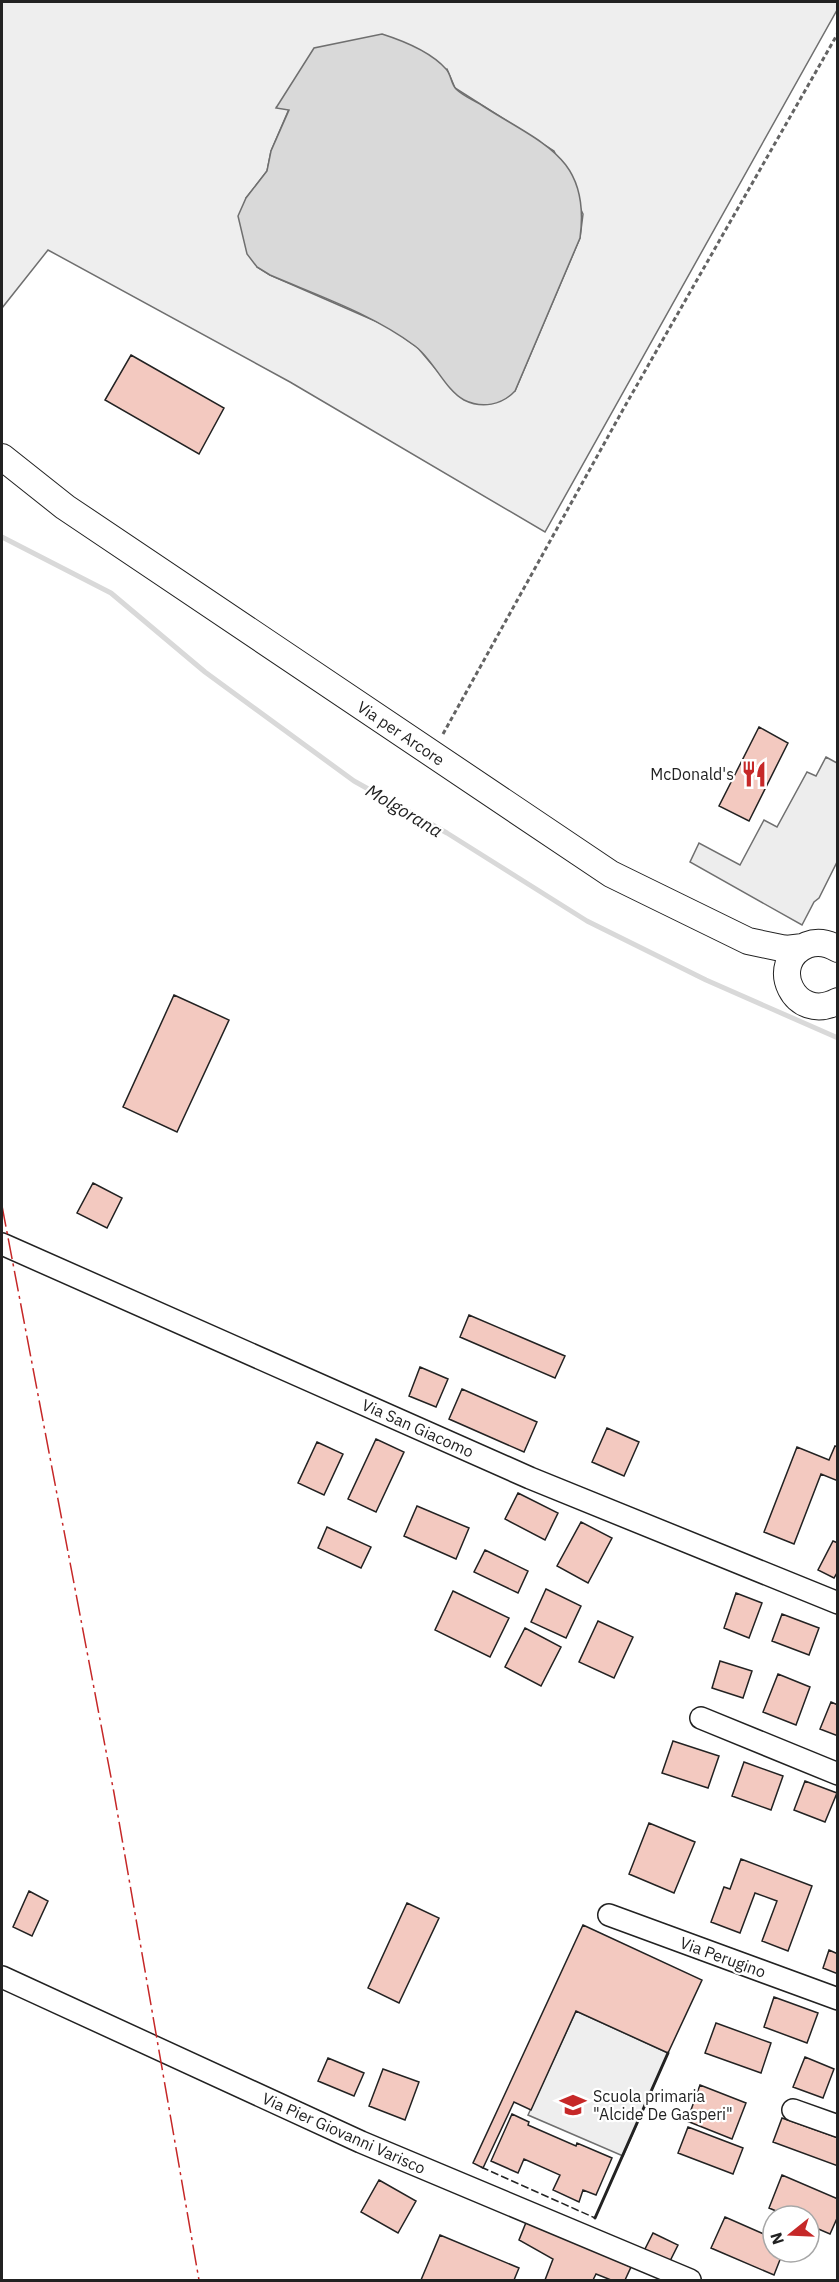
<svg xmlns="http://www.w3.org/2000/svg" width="839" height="2282" viewBox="0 0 839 2282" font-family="'IBM Plex Sans',sans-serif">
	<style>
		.green { fill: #eee; stroke: #6f6f6f; stroke-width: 1.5; fill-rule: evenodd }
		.parking { fill: #ededed; stroke: #6f6f6f; stroke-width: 1.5 }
		.water { fill: #d9d9d9; stroke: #6f6f6f; stroke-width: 1.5 }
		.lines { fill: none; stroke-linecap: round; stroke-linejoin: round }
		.stream { stroke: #d9d9d9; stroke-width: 5 }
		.building { fill: #f3c9c0; stroke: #222; stroke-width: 1.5 }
		.minor-casing { stroke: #222; stroke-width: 24 }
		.major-casing { stroke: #222; stroke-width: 28 }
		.path { stroke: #646464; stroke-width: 3; stroke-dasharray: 4.5 3; stroke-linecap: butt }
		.minor { stroke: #fff; stroke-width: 21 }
		.major { stroke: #fff; stroke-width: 26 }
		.fence { stroke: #222; stroke-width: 1.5; stroke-dasharray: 8 3; stroke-linecap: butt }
		.wall { stroke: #222; stroke-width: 3 }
		.power { stroke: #c62828; stroke-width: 1.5; stroke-dasharray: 21 4.5 3 4.5; stroke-linecap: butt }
		.labels { text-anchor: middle; stroke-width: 4.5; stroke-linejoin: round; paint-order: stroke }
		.street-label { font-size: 16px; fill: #222; stroke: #fff }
		.poi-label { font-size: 16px; fill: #222; stroke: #fff; text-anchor: end }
		.water-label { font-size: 18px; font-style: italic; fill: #222; stroke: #fff }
	</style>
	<rect width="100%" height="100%" fill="#fff"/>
	<path class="green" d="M2 2H837V10L545 532 290 382 48 250 2 308ZM447 69 455 88 554 151 583 214 580 238 515 391 450 386 418 348 389 327 270 275 257 267 246 198 267 171 271 151 289 109 276 107Z
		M576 2011 668 2053 623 2156 528 2115Z"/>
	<path class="parking" d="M826 757 837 763V862L819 898 814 902 802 925 690 862 699 843 740 865 764 820 777 827 807 772 816 776Z"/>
	<path class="water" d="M382 34C404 41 430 51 446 69 451 74 451 84 456 89 463 96 475 101 483 106 542 144 591 157 580 238L515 391C502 405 482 409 464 400 445 390 433 359 415 346 372 314 319 296 270 275L257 267 247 254 238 216 246 198 267 171 271 151 289 110 276 108 314 48Z"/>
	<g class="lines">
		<path class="stream" d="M2 537 111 593 205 672 354 781 447 833 587 921 706 980 838 1038"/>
	</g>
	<path class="building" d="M131 355 224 408 199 454 105 400Z
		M759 727 788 743 749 821 719 806Z
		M174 995 229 1020 177 1132 123 1107Z
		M93 1183 122 1198 107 1228 77 1213Z
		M469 1315 565 1356 555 1378 460 1337Z
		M420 1367 448 1379 436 1407 409 1396Z
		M462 1389 537 1422 524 1452 449 1419Z
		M607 1428 639 1442 624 1476 592 1462Z
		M376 1439 404 1452 376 1512 348 1499Z
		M317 1442 343 1454 324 1495 298 1483Z
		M835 1446 838 1447V1481L821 1474 794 1544 764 1532 797 1447 829 1460Z
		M518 1493 558 1513 545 1540 505 1519Z
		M417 1506 469 1528 456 1559 404 1536Z
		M581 1522 612 1538 588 1583 557 1566Z
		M327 1527 371 1547 361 1568 318 1548Z
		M833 1541 838 1543V1571L834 1578 818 1570Z
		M485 1550 528 1571 518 1593 474 1572Z
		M546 1589 581 1606 566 1638 531 1622Z
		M453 1591 509 1618 490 1657 435 1630Z
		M736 1593 762 1603 749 1638 724 1628Z
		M782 1614 819 1628 809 1655 772 1641Z
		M598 1621 633 1637 614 1678 579 1662Z
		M525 1628 561 1647 541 1686 505 1667Z
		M720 1661 752 1671 743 1698 712 1688Z
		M778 1674 810 1687 796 1725 763 1712Z
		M831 1702 838 1705V1736L820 1729Z
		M673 1741 719 1756 708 1788 662 1773Z
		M744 1762 783 1776 771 1810 732 1796Z
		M805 1781 837 1793 825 1822 794 1810Z
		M649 1823 695 1842 674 1893 629 1874Z
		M741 1859 812 1886 788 1951 762 1941 777 1901 755 1893 740 1933 711 1922 724 1887 730 1889Z
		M29 1891 48 1901 32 1936 13 1927Z
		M407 1903 439 1918 399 2003 368 1988Z
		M583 1925 702 1980 668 2053 576 2011 531 2110 514 2102 483 2168 473 2163Z
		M829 1950 838 1954V1974L823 1968Z
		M774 1997 818 2013 807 2043 764 2027Z
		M716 2023 771 2043 761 2073 705 2053Z
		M805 2057 834 2069 823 2098 793 2087Z
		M328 2058 364 2073 354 2096 318 2081Z
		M383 2069 419 2082 405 2120 369 2106Z
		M700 2085 746 2103 732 2139 687 2121Z
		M512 2114 529 2122 528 2125 576 2146 577 2143 612 2158 596 2195 583 2190 579 2202 553 2190 560 2175 524 2159 518 2173 491 2161Z
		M782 2118 838 2138V2166L773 2142Z
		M688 2127 743 2148 733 2174 678 2153Z
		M782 2175 838 2199V2216L830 2234 809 2225V2216H788L769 2208Z
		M379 2180 416 2201 398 2233 361 2212Z
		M725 2217 773 2238V2252H783L774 2275 711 2248Z
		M527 2220 631 2267 625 2280H611L596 2274 593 2280H545L553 2259 519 2240Z
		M653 2233 678 2245 668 2265 643 2253Z
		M440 2235 519 2268 514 2280H421Z"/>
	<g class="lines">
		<g class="minor-casing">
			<path id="minor" d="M2 1244 530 1478 838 1603
				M701 1718 838 1774
				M609 1915 838 1999
				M2 1977 361 2142 690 2280
				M793 2110 838 2126"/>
		</g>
		<g class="major-casing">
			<path id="major" d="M2 457 65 507 611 874 748 941 786 949 803 947
				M838 949C828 943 817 941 807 945 766 962 794 1025 838 1001"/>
		</g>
		<path class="path" d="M443 734 625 406 838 33"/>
		<use href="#minor" class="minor"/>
		<use href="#major" class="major"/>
		<path class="fence" d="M481 2167 595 2218"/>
		<path class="wall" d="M595 2218 668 2053"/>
		<path class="power" d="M2 1206 114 1793 199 2280"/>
	</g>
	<defs>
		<g id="restaurant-bare" transform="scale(2.07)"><path d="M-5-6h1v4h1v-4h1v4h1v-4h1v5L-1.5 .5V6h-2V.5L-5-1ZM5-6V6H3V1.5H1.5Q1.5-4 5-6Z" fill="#c62828" stroke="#fff" stroke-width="2.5" paint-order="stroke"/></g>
		<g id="school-bare" transform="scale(2.07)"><path d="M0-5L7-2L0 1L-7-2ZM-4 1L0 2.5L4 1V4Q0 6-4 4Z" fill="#c62828" stroke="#fff" stroke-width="2.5" paint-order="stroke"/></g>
	</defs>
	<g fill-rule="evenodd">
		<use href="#restaurant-bare" x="754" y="774"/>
		<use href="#school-bare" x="573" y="2105"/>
	</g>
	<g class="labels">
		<g class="street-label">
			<text transform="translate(401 733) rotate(34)" y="6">Via per Arcore</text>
			<text transform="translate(418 1428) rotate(24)" y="6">Via San Giacomo</text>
			<text transform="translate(723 1957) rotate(20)" y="6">Via Perugino</text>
			<text transform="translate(344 2133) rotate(24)" y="6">Via Pier Giovanni Varisco</text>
		</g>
		<g class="poi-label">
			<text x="734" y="780">McDonald's</text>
			<text x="593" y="2102" text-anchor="start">Scuola primaria<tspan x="593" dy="18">"Alcide De Gasperi"</tspan></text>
		</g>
		<g class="water-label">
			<text transform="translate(404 811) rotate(31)" y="6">Molgorana</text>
		</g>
	</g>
	<rect width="839" height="2282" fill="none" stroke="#222222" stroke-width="6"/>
	<g transform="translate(791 2234) rotate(252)"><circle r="28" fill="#ffffff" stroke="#a7a7a7" stroke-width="1.5"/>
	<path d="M0-4.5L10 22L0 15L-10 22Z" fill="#c62828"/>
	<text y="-9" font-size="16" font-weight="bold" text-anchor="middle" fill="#222222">N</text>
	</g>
</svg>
